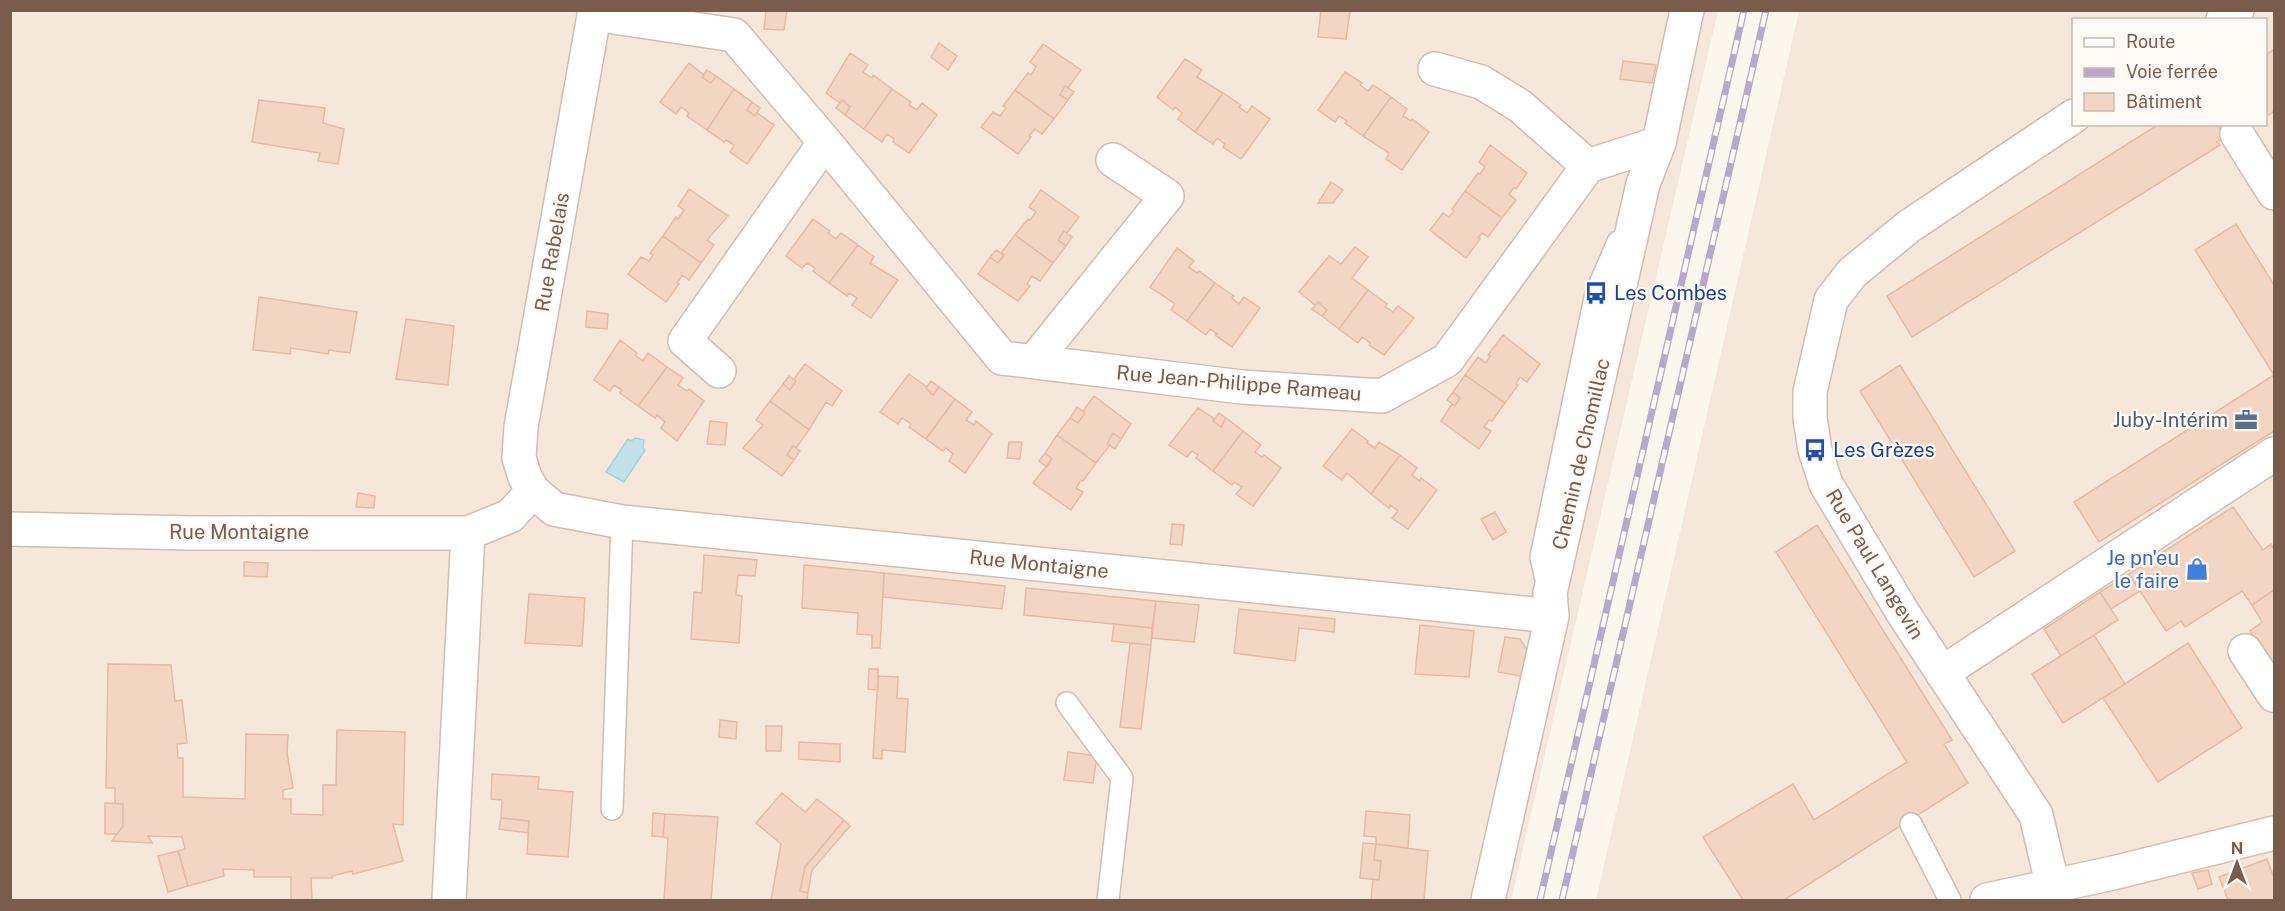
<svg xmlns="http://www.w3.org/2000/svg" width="2285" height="911" viewBox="0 0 2285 911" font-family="'Public Sans',sans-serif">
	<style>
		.residential { fill: #f5e8da; fill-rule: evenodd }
		.water { fill: #bfe3e8; stroke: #a5d3da; stroke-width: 1.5 }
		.building { fill: #f3d5c3; stroke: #e6bba3; stroke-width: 1.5 }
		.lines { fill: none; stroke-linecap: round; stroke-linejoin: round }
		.lane-casing { stroke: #d1beb0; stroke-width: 24 }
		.street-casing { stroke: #d1beb0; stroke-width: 36 }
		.secondary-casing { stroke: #d6c0b0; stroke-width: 36 }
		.lane { stroke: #fff; stroke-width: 21 }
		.street { stroke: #fff; stroke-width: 33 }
		.secondary { stroke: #fff; stroke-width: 33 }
		.rail-casing { stroke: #b9a8c9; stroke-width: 7 }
		.rail { stroke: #fffaf3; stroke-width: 4.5; stroke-dasharray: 14; stroke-linecap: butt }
		.labels { text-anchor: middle; stroke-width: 4.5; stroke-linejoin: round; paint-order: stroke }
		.street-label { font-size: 20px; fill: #7a5c4d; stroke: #fffaf3 }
		.transit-label { font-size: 20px; fill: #164399; stroke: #fffaf3; text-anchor: start }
		.service-label { font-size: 20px; fill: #4e5e75; stroke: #fffaf3; text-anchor: end }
		.shop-label { font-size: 20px; fill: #366cbe; stroke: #fffaf3; text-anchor: end }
	</style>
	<rect width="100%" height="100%" fill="#fdf6ec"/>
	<path class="residential" d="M10 11H1718L1511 900H11Z
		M1799 11H2274V900H1596ZM2074 20H2266V124H2074Z"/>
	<path class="water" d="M635 438 644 440 643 448 645 450 624 482 606 472 628 439 631 441Z"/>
	<path class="building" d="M766 10H787L784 30 764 29Z
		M1321 10 1350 11 1346 39 1318 37Z
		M939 43 957 56 948 70 931 57Z
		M1043 44 1081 70 1068 88 1065 86 1060 95 1068 100 1054 119 1015 90 1028 73 1031 75 1036 67 1030 62Z
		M2274 49V111L2266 117V55Z
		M850 53 868 65 863 72 872 78 873 75 892 89 864 129 845 115 850 107 842 100 840 103 826 93Z
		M1185 59 1202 70 1197 77 1223 93 1195 132 1178 119 1182 113 1175 107 1173 110 1157 97Z
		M1623 61 1656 65 1652 83 1620 79Z
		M689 63 704 75 702 77 711 83 716 76 734 89 707 130 687 116 689 113 681 107 676 114 660 102Z
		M707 70 716 76 711 83 702 77Z
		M1345 72 1362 83 1360 85 1368 91 1373 85 1391 97 1363 136 1345 123 1347 121 1339 116 1335 122 1318 110Z
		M1065 86 1074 92 1068 100 1060 95Z
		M734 89 752 102 747 110 755 116 757 113 774 125 747 164 730 152 734 145 726 140 724 142 707 130Z
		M892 89 911 102 909 105 917 110 922 103 937 115 909 153 893 142 894 139 887 134 882 142 864 129Z
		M1015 90 1054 119 1042 134 1035 129 1029 136 1031 137 1018 154 981 127 993 112 1000 116 1006 108 1003 106Z
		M1223 93 1241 105 1239 107 1247 113 1252 106 1270 119 1241 159 1223 147 1225 144 1217 138 1213 144 1195 132Z
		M1391 97 1407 109 1403 116 1411 121 1412 119 1429 132 1402 170 1386 159 1389 153 1363 136Z
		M259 100 325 108 323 123 344 129 338 164 318 161 320 153 252 142Z
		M842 100 850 107 845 115 836 108Z
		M752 102 760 108 755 116 747 110Z
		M2159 124H2217L2225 137 2217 142 2220 145 1912 337 1887 296Z
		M1490 145 1527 173 1516 189 1514 187 1509 194 1516 200 1502 218 1465 191 1478 173 1480 174 1485 167 1479 162Z
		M1331 182 1343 190 1333 203H1318Z
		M689 189 728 216 707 240 714 245 701 263 663 236 676 217 678 219 684 210 678 206Z
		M1041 190 1079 217 1067 233 1064 231 1058 240 1066 246 1053 263 1015 235 1028 219 1030 220 1036 212 1029 207Z
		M1465 191 1502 218 1488 237 1482 233 1478 238 1480 239 1466 258 1430 230 1443 213 1449 217 1454 211 1452 209Z
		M813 219 830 231 828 233 836 239 841 233 858 245 829 283 813 271 815 268 807 263 802 268 786 256Z
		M2236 224 2274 285V431L2099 542 2074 502 2274 375 2195 250Z
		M1064 231 1072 237 1066 246 1058 240Z
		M1015 235 1053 263 1040 281 1032 276 1027 284 1030 286 1018 301 978 274 990 257 998 263 1004 255 1001 253Z
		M663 236 701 263 689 280 682 275 677 283 679 284 666 302 628 274 641 257 649 261 653 255 650 253Z
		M858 245 874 257 870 263 898 280 871 318 852 305 857 298 849 293 847 296 829 283Z
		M1355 247 1368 257 1352 278 1368 290 1339 329 1322 316 1327 310 1318 302 1315 305 1299 292 1329 256 1341 264Z
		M1177 248 1194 261 1189 267 1197 273 1199 271 1215 283 1187 321 1171 310 1175 304 1150 287Z
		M996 250 1004 255 998 263 990 257Z
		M1215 283 1234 296 1232 298 1239 304 1244 297 1260 308 1232 347 1215 335 1217 334 1210 329 1206 335 1187 321Z
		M1368 290 1387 304 1385 307 1393 312 1398 306 1414 318 1384 355 1369 345 1370 343 1362 337 1358 343 1339 329Z
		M259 297 357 312 350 353 329 350 328 354 291 348 290 354 253 350Z
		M1318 302 1327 310 1322 316 1312 309Z
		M587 311 608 314 607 329 586 327Z
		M406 319 454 326 448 385 396 379Z
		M1503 335 1540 364 1527 382 1520 377 1516 384 1518 385 1505 403 1465 375 1478 357 1486 363 1490 356 1488 355Z
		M620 340 637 353 635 355 643 361 648 353 667 367 638 406 620 393 622 390 614 385 610 391 594 380Z
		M805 364 842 391 832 406 826 402 809 430 770 401 783 384 790 390 796 381 794 379Z
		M1900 365 2015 551 1974 577 1860 391Z
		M667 367 683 378 678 385 687 391 689 389 704 401 677 441 661 428 665 422 657 415 655 418 638 406Z
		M909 374 927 387 926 388 933 395 939 387 955 399 926 439 909 427 911 424 902 418 898 424 880 412Z
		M1465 375 1505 403 1492 421 1489 420 1484 427 1491 431 1479 449 1441 421 1452 404 1455 406 1460 398 1453 392Z
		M789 376 796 381 790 390 783 384Z
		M931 381 939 387 933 395 926 388Z
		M1453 392 1460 398 1455 406 1447 400Z
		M1094 396 1131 424 1121 439 1113 433 1107 444 1110 445 1096 463 1057 435 1070 418 1078 423 1085 413 1083 411Z
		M955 399 972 412 966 420 974 425 976 421 992 434 965 473 949 461 953 454 946 448 943 451 926 439Z
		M770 401 809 430 796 448 793 446 787 455 794 460 782 476 743 448 763 425 756 420Z
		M1077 407 1085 413 1078 423 1070 418Z
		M1198 408 1215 419 1213 421 1221 427 1226 418 1243 431 1213 471 1196 458 1198 455 1192 451 1187 457 1169 445Z
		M1219 413 1226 418 1221 427 1213 421Z
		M710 421 727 423 725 445 707 444Z
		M1352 429 1368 441 1367 443 1375 448 1379 442 1400 455 1371 494 1347 473 1342 480 1323 466Z
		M1243 431 1261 445 1255 452 1262 457 1264 455 1281 468 1253 506 1236 494 1242 487 1234 482 1232 485 1213 471Z
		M1113 433 1121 439 1115 449 1107 444Z
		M1057 435 1096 463 1083 481 1081 480 1076 488 1083 492 1071 510 1033 483 1052 459 1045 453Z
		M1009 442H1022L1020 459 1007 458Z
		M793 446 800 451 794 460 787 455Z
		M1045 453 1052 459 1047 467 1039 461Z
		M1400 455 1417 468 1412 475 1420 481 1421 478 1437 490 1408 529 1392 518 1398 511 1390 505 1389 508 1371 494Z
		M358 493 375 496 374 508 356 507Z
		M2233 507 2263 550 2271 544 2274 549V590L2252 605 2242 591 2185 627 2181 621 2166 631 2129 574Z
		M1495 512 1506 532 1493 540 1481 519Z
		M1172 524 1184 525 1182 545 1170 544Z
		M1817 525 1952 740 1944 744 1968 783 1784 900H1743L1703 837 1793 784 1814 820 1907 762 1776 552Z
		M704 555 757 560 755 576 738 575 736 595 742 596 739 643 691 639 694 592 702 593Z
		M244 562 268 563 267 577 244 576Z
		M804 565 884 573 880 648H872V635L857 634 858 613 802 608Z
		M884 573 1005 586 1002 609 883 597Z
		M2129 574 2140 591 2111 609 2100 592Z
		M1026 588 1156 601 1152 628 1024 615Z
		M2274 590V668L2250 631 2262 622 2252 605Z
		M2100 592 2118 620 2061 656 2044 629Z
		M529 594 585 598 582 646 525 643Z
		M1156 601 1199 605 1194 642 1152 638Z
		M1239 609 1335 619 1334 632 1299 628 1295 661 1234 653Z
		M1114 624 1152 628 1151 645 1112 641Z
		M1420 625 1474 631 1469 677 1415 674Z
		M2094 635 2125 684 2063 723 2032 674Z
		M1505 637 1520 639 1527 650 1521 676 1498 672Z
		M1130 643 1151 645 1141 729 1120 727Z
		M2188 643 2242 728 2158 782 2103 698Z
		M108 664 171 665 175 701 182 700 187 743 177 744 178 758H183V797L245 799 246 734 288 735 287 753 293 788 283 790V799H291V814L323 815V785H336L337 730 405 732 403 825 393 824 403 861 353 874 352 871 332 876V878H311L312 900H291V877H254V870L223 869 224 876 188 886 178 851 185 849 182 837 148 836 152 843 112 841 123 826V804H115V788H106Z
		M869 669H878V690L868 689Z
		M878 676 898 677 897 698 908 699 905 752 882 750V759L873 758Z
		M720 720 737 722 736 739 719 737Z
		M766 726H782L781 751H766Z
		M799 742 840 744V762L799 759Z
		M1068 752 1097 756 1093 783 1064 780Z
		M492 774 539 777 538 789 573 792 568 857 527 854 529 821 501 818 502 800 491 799Z
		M782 793 805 812 817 799 844 820 805 867 800 891 808 893 807 900H771L781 844 756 823Z
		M105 803 123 804V826L117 834H105Z
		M1366 811 1410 815 1408 848 1376 844V837L1364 836Z
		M653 813 665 814 663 837 652 836Z
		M665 814 718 817 711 900H664L668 838 663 837Z
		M501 818 529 821 528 833 499 829Z
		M844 820 850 826 812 870 808 893 800 891 805 867Z
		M1363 843 1376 844 1374 860 1381 861 1379 880 1360 878Z
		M1376 844 1428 851 1424 900H1371L1373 879 1379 880 1381 861 1374 860Z
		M178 851 188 886 168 892 158 856Z
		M2267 859 2274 878V900H2228L2219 877Z
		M2208 870 2212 884 2198 889 2192 873Z"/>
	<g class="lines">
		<g class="lane-casing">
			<path id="lane" d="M1547 584 1541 557 1596 293 1618 242
				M1067 703 1122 778 1108 900
				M612 809 622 522
				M1911 824 1950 900"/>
		</g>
		<g class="street-casing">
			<path id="street" d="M595 10 521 427 519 458 525 477 533 491 554 509 622 522 1552 616
				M594 14 734 35 825 142 1002 358 1242 387 1382 396 1447 360 1588 166 1659 143
				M2223 20 2237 10
				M1435 69 1481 82 1520 106 1588 166
				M2237 134 2274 193
				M1034 361 1167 196 1113 160
				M719 371 685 341 825 142
				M10 529 191 533H468
				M2245 651 2274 695
				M1942 673 2274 454
				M2053 887 2036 815 1903 613 1826 484 1815 450 1810 418V392L1831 300 1852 273 1908 227 2074 116
				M449 900 468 533 510 516 533 491
				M1488 900 1552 616 1550 593 1643 184 1659 143 1687 10"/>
		</g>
		<g class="secondary-casing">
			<path id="secondary" d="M1987 900 2113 873 2274 833"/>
		</g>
		<use href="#lane" class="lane"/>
		<use href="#street" class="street"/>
		<use href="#secondary" class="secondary"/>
		<g class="rail-casing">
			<path id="rail" d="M1540 900 1744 10
				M1562 900 1766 10"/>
		</g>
		<use href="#rail" class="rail"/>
	</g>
	<defs>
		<g id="bus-bare" transform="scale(1.8)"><path d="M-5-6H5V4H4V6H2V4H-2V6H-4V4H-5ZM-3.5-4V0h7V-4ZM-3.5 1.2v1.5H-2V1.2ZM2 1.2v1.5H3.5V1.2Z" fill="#1a4fb4" stroke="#fffaf3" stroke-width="2.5" paint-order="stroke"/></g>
		<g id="office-bare" transform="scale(1.8)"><path d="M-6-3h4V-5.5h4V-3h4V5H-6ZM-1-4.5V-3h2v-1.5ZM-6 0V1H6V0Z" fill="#5c6f8a" stroke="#fffaf3" stroke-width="2.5" paint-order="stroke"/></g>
		<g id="shop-bare" transform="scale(1.8)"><path d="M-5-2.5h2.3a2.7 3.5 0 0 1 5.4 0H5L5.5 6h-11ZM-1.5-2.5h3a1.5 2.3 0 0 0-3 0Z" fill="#3f7fe0" stroke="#fffaf3" stroke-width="2.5" paint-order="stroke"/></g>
	</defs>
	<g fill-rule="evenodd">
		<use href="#bus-bare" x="1596" y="293"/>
		<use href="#office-bare" x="2246" y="420"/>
		<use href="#bus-bare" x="1815" y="450"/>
		<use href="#shop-bare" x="2197" y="569"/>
	</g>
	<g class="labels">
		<g class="street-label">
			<text transform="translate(552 252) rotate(-80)" y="7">Rue Rabelais</text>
			<text transform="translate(1239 383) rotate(5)" y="7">Rue Jean-Philippe Rameau</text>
			<text transform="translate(1581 454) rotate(-77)" y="7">Chemin de Chomillac</text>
			<text x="239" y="539">Rue Montaigne</text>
			<text transform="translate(1039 564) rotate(6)" y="7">Rue Montaigne</text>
			<text transform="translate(1875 564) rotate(59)" y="7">Rue Paul Langevin</text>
		</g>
		<g class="transit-label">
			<text x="1614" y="300">Les Combes</text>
			<text x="1833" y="457">Les Grèzes</text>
		</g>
		<g class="service-label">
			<text x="2228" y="427">Juby-Intérim</text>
		</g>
		<g class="shop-label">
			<text x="2179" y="565">Je pn'eu<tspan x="2179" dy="23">le faire</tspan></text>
		</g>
	</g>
	<rect width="2285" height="911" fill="none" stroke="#7a5c4d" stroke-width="24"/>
	<rect x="2072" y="18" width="195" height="108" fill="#fffaf3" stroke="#cabbb1" stroke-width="1.5"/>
	<rect x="2084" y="38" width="30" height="9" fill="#ffffff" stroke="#cabbb1" stroke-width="1.5"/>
	<text x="2126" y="48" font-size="18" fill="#7a5c4d">Route</text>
	<rect x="2084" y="68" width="30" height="9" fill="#b9a8c9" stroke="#cabbb1" stroke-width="1.5"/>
	<text x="2126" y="78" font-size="18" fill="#7a5c4d">Voie ferrée</text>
	<rect x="2084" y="93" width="30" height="18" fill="#f3d5c3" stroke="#cabbb1" stroke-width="1.5"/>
	<text x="2126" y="108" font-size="18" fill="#7a5c4d">Bâtiment</text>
	<g transform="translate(2237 863)" stroke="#fffaf3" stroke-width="4.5" paint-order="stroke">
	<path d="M0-4.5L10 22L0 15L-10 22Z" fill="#7a5c4d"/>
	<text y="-9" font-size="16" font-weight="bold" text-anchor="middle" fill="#7a5c4d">N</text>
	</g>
</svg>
